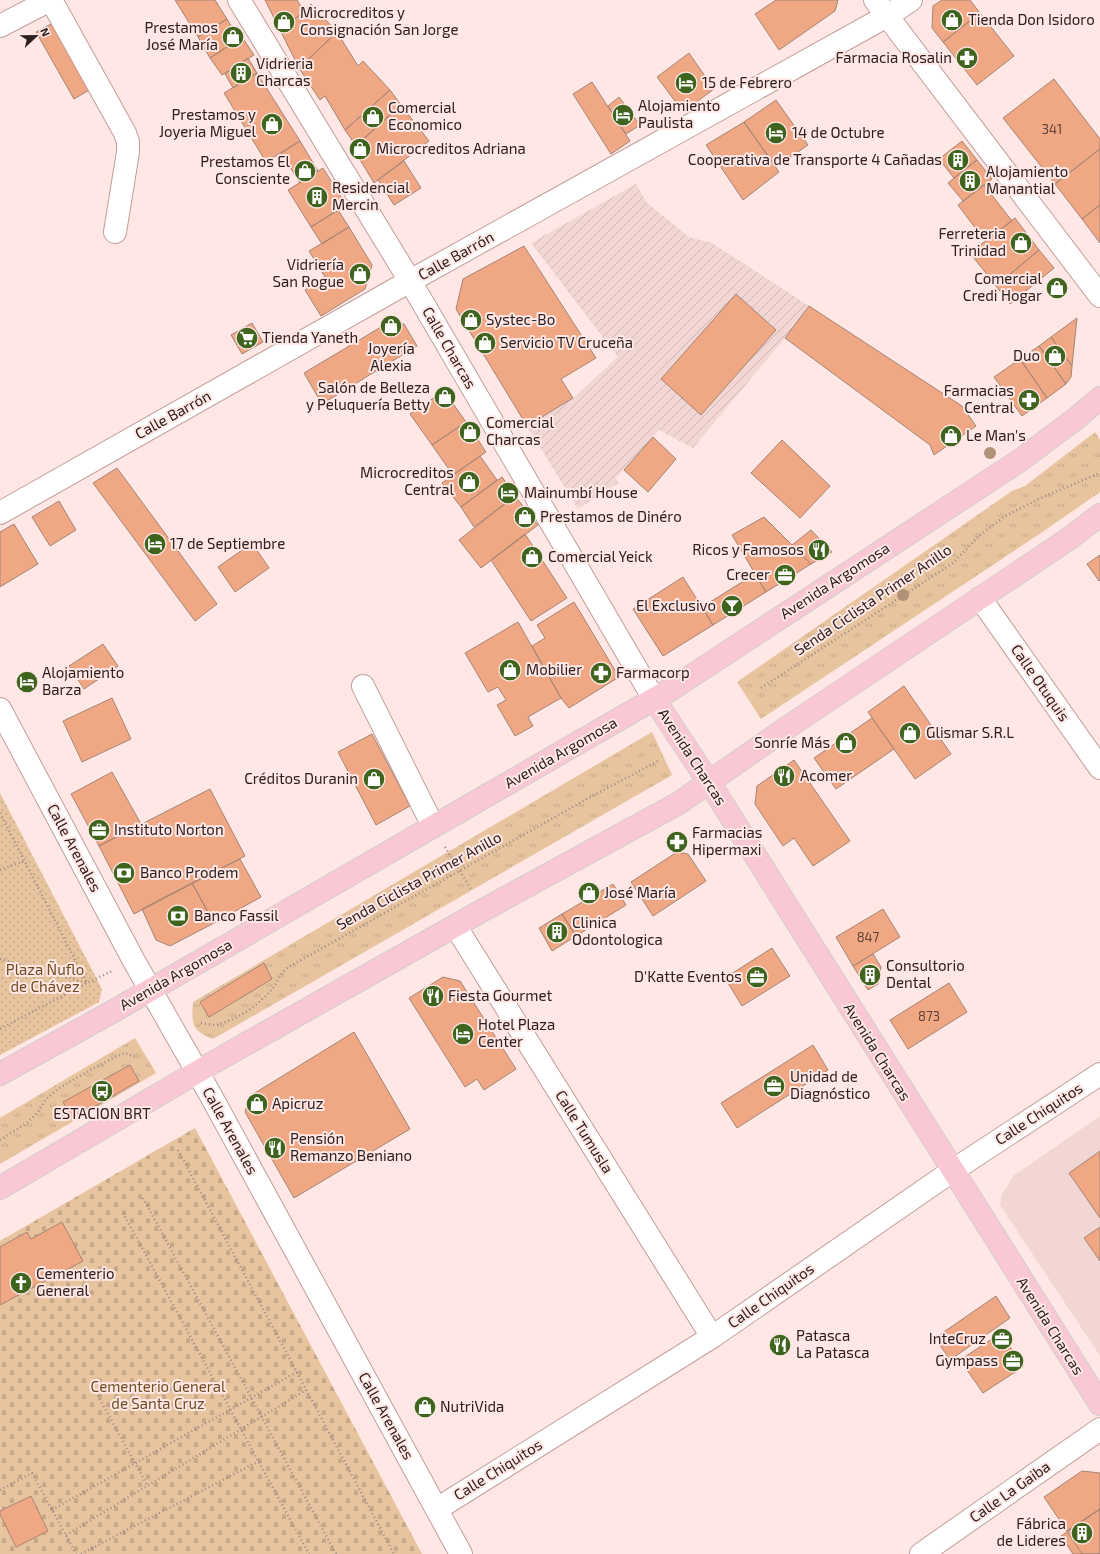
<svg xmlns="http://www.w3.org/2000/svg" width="1100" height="1554" viewBox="0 0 1100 1554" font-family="'Exo 2',sans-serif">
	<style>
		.built { fill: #f2d6d3 }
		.industrial { fill: url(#industrial-furrows) }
		.grass { fill: url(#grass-tufts) }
		.cemetery { fill: url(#cemetery-stones) }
		.park { fill: url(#park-dots) }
		.building { fill: #f0a783; stroke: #a48576 }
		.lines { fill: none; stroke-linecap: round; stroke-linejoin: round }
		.minor-casing { stroke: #c29e99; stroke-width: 24 }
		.major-casing { stroke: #d1cece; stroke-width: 24 }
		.path { stroke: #9c8987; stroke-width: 2.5; stroke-dasharray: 1 3; stroke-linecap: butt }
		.minor { stroke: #fff; stroke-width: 22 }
		.major { stroke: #fac8d4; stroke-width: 22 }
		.tree { fill: #b19279 }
		.labels { text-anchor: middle; stroke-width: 4; stroke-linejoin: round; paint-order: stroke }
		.number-label { font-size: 13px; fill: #5e4238 }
		.poi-label { font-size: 15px; fill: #2e201f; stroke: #fee7e4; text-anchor: start }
		.street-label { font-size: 15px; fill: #2e201f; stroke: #fee7e4 }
		.park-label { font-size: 15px; fill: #724d21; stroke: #fee7e4 }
	</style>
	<defs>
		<pattern id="industrial-furrows" width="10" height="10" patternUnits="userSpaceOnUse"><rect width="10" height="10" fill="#f2d6d3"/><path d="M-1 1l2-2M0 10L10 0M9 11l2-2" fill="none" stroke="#d0b7b5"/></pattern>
		<pattern id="grass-tufts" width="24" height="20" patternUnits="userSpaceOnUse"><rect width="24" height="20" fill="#e7c49e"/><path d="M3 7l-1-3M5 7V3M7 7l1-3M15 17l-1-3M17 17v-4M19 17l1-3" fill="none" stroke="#c6a888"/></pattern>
		<pattern id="cemetery-stones" width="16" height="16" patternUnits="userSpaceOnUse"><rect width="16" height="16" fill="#e7c49e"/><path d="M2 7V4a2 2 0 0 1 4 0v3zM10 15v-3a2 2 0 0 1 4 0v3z" fill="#c6a888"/></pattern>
		<pattern id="park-dots" width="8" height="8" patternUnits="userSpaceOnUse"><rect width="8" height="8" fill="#e7c49e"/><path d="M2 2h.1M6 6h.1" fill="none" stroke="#c6a888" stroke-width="1.8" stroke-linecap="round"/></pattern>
	</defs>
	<rect width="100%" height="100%" fill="#fee7e4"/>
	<path class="built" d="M1100 1116V1356L1000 1205 1001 1196 1013 1176Z"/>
	<path class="industrial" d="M636 184 647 203 689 237 712 243 809 306 785 338 693 448 659 430 624 470 616 477 618 483 578 509 527 426 573 398 618 357 531 243Z"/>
	<path class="grass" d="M1095 432 1100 440V492L1041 533 761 719 737 682 1012 491 1025 486Z
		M652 732 672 775 213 1039C192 1031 191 1023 193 1002Z
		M135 1038 156 1073 0 1164V1118Z"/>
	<path class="cemetery" d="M195 1128 422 1554H0V1241Z"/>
	<path class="park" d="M0 793 102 989 99 1002 0 1055Z"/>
	<path class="building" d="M175 0H215L227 19 198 37Z
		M265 0H297L304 11 281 32Z
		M776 0H838L835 11 779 50 755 14Z
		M942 0H970L980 13 943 42 932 28 933 6Z
		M311 4 337 32 299 68 281 32Z
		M980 13 1014 56 977 85 943 42Z
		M227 19 239 39 210 58 198 37Z
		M53 23 91 89 74 99 36 32Z
		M337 32 358 66 363 61 390 90 345 130 325 96 320 100 299 68Z
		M242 37 254 55 222 75 210 58Z
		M689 53 714 89 683 112 657 77Z
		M248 58 257 73 233 88 225 74Z
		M257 73 300 141 266 162 224 93Z
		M1054 79 1100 139V149L1055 184 1003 118Z
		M592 82 630 141 611 154 573 94Z
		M390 90 401 105 356 146 345 130Z
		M619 97 640 125 626 134 608 106Z
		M776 100 808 145 776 167 744 122Z
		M401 105 429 141 374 183 353 148Z
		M744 122 779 172 743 200 706 145Z
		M300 141 318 171 300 183 281 153Z
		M962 141 977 160 954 178 939 159Z
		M1100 149V205L1082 219 1055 184Z
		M977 160 992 179 963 201 948 183Z
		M404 161 421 188 394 205 378 180Z
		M323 168 346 205 311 227 288 190Z
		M984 185 1012 221 985 241 958 205Z
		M1100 205V243L1082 219Z
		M338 210 349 227 322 244 311 227Z
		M1015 218 1039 250 996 286 970 253Z
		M349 227 372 265 365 289 321 316 305 290 325 277 309 251Z
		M524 246 596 358 561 379 573 398 527 426 456 309 463 279Z
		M1039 250 1054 268 1010 304 996 286Z
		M736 294 776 330 701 415 661 379Z
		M809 306 962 406 976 426 934 455 930 445 785 338Z
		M1077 318 1072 366 1051 337Z
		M391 321 404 324 417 346 322 404 304 373Z
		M252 323 263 342 242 354 231 335Z
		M1051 337 1072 366 1071 377 1066 384 1039 346Z
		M1039 346 1066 384 1047 398 1020 359Z
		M1020 359 1047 398 1022 416 994 377Z
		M444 391 466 422 432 445 410 414Z
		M466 422 486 452 453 475 432 445Z
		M653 437 676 459 648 492 624 470Z
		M782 440 830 486 800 518 751 473Z
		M480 456 497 480 461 507 442 483Z
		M117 468 217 604 195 621 93 483Z
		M502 477 515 496 474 527 461 507Z
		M515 496 538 525 481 568 459 540Z
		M59 501 76 530 50 546 32 517Z
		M764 517 811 564 766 592 732 535Z
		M14 524 38 564 0 587V532Z
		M811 530 832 552 811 564 792 545Z
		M525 534 567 598 531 621 491 560Z
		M252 543 269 568 235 592 218 567Z
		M1100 555V580L1099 581 1087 564Z
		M755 574 766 592 713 625 702 607Z
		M683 577 713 625 663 656 633 609Z
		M574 602 619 677 569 708 561 698 532 646 545 638 537 625Z
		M518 622 561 698 528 717 533 726 515 736 497 705 506 700 498 687 488 692 465 653Z
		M103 644 118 666 84 689 69 666Z
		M904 686 951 754 915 779 868 712Z
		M112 698 131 739 82 762 63 721Z
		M872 718 894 749 836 789 814 758Z
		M372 734 410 806 376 825 338 752Z
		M794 760 850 841 813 866 794 838 783 846 755 804 757 786Z
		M112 772 141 824 99 846 71 794Z
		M210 789 245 856 134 914 99 846Z
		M677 852 688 854 706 881 653 916 631 882Z
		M240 859 261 897 214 923 192 883Z
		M192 883 214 923 170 946 156 940 142 909Z
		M613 884 626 905 576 936 562 914Z
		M883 909 900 937 853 966 836 937Z
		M562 914 576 936 552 951 539 928Z
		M772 948 790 976 742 1006 725 978Z
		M873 954 881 967 878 984 868 990 853 966Z
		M264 963 272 979 209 1017 200 1002Z
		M443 977 460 981 516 1069 484 1090 477 1079 465 1087 409 998Z
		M949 983 967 1012 908 1049 890 1020Z
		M354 1032 410 1129 294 1198 245 1112 250 1096Z
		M813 1045 828 1070 737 1128 721 1103Z
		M130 1065 139 1081 73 1119 63 1102Z
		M1100 1151V1218L1069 1173Z
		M62 1222 83 1261 0 1305V1247L27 1232 31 1239Z
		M1100 1227V1261L1084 1238Z
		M996 1296 1010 1318 950 1360 935 1338Z
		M1001 1333 1023 1367 983 1393 960 1360Z
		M1082 1471 1100 1473V1509L1067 1531 1044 1497Z
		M31 1496 48 1531 16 1547 0 1514V1511Z
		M1100 1509V1553L1098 1554H1073L1061 1536Z
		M1100 1509V1554H1082L1067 1531Z"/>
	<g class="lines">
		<g class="minor-casing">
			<path id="minor" d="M51 0 125 133 128 142V152L115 232
				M239 0 410 281 654 699
				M875 0 1100 296
				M0 26 50 0
				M0 513 410 281 887 16 911 0
				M980 598 1100 768
				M363 686 433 826
				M0 709 134 961 210 1094 461 1554
				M456 927 712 1337
				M437 1509 712 1337 952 1171 1100 1074
				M921 1554 1100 1429"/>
		</g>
		<g class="major-casing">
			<path id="major" d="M654 699 714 790 1100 1404
				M0 1074 112 1012 673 688 1019 461 1078 417 1100 398
				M0 1188 221 1058 485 909 679 803 785 729 1070 538 1100 515"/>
		</g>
		<path class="path" d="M761 688 953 563 981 534 1007 515 1043 497 1100 473
			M0 813 87 983 0 1029
			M445 847 471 889
			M0 870 24 861
			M0 959 87 983 112 971
			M201 1023C207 1024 214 1026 219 1024 239 1019 260 1004 273 988 278 981 279 975 287 968L585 800 658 761
			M0 1140 27 1123 38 1112 45 1100 58 1089 76 1078 115 1057 125 1053 138 1058
			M178 1150 394 1554
			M143 1198 336 1554
			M123 1213 309 1554
			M92 1385 147 1485
			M0 1490 32 1473 76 1554
			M52 1510 297 1372
			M66 1535 306 1390
			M81 1554 259 1461"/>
		<use href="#minor" class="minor"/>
		<use href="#major" class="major"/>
	</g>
	<g class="tree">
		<circle cx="990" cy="453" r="6"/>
		<circle cx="903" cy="595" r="6"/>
	</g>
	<defs>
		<g id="shop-disc" transform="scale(1.15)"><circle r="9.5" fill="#3f641d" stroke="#fee7e4"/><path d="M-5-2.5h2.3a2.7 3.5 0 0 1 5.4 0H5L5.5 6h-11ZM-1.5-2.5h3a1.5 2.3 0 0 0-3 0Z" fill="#fff"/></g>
		<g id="pharmacy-disc" transform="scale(1.15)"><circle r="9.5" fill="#3f641d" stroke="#fee7e4"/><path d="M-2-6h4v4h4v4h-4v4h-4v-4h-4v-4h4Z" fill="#fff"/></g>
		<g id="building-disc" transform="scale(1.15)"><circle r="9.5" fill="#3f641d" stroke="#fee7e4"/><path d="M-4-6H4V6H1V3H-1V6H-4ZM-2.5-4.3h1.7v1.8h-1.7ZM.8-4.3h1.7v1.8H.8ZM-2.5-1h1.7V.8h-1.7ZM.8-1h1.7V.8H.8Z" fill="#fff"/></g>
		<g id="hotel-disc" transform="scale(1.15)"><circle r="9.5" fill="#3f641d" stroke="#fee7e4"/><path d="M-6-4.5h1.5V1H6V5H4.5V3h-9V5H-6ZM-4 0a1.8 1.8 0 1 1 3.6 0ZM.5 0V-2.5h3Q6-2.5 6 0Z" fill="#fff"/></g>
		<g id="supermarket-disc" transform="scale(1.15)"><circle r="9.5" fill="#3f641d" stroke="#fee7e4"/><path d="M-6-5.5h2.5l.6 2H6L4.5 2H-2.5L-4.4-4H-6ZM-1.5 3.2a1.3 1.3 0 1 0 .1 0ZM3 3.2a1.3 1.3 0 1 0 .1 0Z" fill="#fff"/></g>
		<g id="restaurant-disc" transform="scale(1.15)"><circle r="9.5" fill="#3f641d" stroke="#fee7e4"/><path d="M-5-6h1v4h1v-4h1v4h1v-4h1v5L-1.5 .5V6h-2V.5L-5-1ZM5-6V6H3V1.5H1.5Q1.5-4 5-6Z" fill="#fff"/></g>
		<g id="office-disc" transform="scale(1.15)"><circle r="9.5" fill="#3f641d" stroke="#fee7e4"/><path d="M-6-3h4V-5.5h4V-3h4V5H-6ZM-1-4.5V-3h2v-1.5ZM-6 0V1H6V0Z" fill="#fff"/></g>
		<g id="bar-disc" transform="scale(1.15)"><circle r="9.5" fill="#3f641d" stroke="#fee7e4"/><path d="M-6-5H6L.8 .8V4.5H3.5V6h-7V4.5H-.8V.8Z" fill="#fff"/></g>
		<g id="bank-disc" transform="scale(1.15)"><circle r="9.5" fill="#3f641d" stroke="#fee7e4"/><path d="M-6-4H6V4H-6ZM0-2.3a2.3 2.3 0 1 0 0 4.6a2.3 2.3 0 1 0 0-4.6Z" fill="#fff"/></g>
		<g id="bus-disc" transform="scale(1.15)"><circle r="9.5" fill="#3f641d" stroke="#fee7e4"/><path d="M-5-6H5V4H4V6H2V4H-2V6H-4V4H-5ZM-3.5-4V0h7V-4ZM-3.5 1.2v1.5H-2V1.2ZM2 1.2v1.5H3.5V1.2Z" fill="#fff"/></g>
		<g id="church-disc" transform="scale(1.15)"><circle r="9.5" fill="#3f641d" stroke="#fee7e4"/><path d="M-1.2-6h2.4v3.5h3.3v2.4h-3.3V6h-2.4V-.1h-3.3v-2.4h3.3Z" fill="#fff"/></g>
	</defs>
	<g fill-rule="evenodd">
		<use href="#shop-disc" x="952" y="20"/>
		<use href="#shop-disc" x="284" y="22"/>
		<use href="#shop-disc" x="233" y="37"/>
		<use href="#pharmacy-disc" x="967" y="58"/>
		<use href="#building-disc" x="241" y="73"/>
		<use href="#hotel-disc" x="686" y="83"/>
		<use href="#hotel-disc" x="623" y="115"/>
		<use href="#shop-disc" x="373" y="117"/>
		<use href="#shop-disc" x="272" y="124"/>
		<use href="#hotel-disc" x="776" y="133"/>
		<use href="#shop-disc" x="360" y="149"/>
		<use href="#building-disc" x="958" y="160"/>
		<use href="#shop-disc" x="305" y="171"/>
		<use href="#building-disc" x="970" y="181"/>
		<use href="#building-disc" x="317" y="197"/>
		<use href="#shop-disc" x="1021" y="243"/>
		<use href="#shop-disc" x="360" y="274"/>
		<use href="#shop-disc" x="1057" y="288"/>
		<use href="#shop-disc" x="471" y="320"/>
		<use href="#shop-disc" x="391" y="326"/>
		<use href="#supermarket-disc" x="247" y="338"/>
		<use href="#shop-disc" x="485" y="343"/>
		<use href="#shop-disc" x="1055" y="356"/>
		<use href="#shop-disc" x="445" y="397"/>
		<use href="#pharmacy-disc" x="1029" y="400"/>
		<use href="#shop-disc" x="470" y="432"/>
		<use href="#shop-disc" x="951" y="436"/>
		<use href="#shop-disc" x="469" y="482"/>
		<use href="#hotel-disc" x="508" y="493"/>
		<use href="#shop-disc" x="525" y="517"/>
		<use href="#hotel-disc" x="155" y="544"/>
		<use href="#restaurant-disc" x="819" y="550"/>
		<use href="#shop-disc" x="532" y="557"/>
		<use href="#office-disc" x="785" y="575"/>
		<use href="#bar-disc" x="732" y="606"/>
		<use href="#shop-disc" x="510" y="670"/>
		<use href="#pharmacy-disc" x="601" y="673"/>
		<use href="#hotel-disc" x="27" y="682"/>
		<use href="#shop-disc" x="910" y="733"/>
		<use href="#shop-disc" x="846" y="743"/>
		<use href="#restaurant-disc" x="784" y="776"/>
		<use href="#shop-disc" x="374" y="779"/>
		<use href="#office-disc" x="99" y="830"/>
		<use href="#pharmacy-disc" x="677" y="842"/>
		<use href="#bank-disc" x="124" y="873"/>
		<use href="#shop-disc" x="589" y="893"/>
		<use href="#bank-disc" x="178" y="916"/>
		<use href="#building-disc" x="557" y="932"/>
		<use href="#building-disc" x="870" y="975"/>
		<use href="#office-disc" x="757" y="977"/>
		<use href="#restaurant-disc" x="433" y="996"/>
		<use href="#hotel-disc" x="463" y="1034"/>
		<use href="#office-disc" x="774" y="1086"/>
		<use href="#bus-disc" x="102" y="1091"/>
		<use href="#shop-disc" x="257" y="1104"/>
		<use href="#restaurant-disc" x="275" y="1148"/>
		<use href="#church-disc" x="21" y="1283"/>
		<use href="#office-disc" x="1002" y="1339"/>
		<use href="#restaurant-disc" x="780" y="1345"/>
		<use href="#office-disc" x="1013" y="1361"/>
		<use href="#shop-disc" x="425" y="1407"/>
		<use href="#building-disc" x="1082" y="1533"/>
	</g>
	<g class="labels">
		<g class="number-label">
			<text x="1052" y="134">341</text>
			<text x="868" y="942">847</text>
			<text x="929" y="1021">873</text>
		</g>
		<g class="poi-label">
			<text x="300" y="18">Microcreditos y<tspan x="300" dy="17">Consignación San Jorge</tspan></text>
			<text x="968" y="25">Tienda Don Isidoro</text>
			<text x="218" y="33" text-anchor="end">Prestamos<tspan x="218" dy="17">José María</tspan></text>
			<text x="952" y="63" text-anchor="end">Farmacia Rosalin</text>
			<text x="256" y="69">Vidrieria<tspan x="256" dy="17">Charcas</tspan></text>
			<text x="702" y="88">15 de Febrero</text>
			<text x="638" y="111">Alojamiento<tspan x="638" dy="17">Paulista</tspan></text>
			<text x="388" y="113">Comercial<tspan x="388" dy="17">Economico</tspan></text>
			<text x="256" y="120" text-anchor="end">Prestamos y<tspan x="256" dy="17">Joyeria Miguel</tspan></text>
			<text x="792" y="138">14 de Octubre</text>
			<text x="376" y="154">Microcreditos Adriana</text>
			<text x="942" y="165" text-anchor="end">Cooperativa de Transporte 4 Cañadas</text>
			<text x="290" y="167" text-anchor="end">Prestamos El<tspan x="290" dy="17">Consciente</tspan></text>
			<text x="986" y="177">Alojamiento<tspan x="986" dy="17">Manantial</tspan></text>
			<text x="332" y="193">Residencial<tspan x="332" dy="17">Mercin</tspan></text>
			<text x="1006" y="239" text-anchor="end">Ferreteria<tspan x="1006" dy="17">Trinidad</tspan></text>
			<text x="344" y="270" text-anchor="end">Vidriería<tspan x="344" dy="17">San Rogue</tspan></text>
			<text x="1042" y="284" text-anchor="end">Comercial<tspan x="1042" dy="17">Credi Hogar</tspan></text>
			<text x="486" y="325">Systec-Bo</text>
			<text x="262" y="343">Tienda Yaneth</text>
			<text x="500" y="348">Servicio TV Cruceña</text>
			<text x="391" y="354" text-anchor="middle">Joyería<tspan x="391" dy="17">Alexia</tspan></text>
			<text x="1040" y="361" text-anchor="end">Duo</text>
			<text x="430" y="393" text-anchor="end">Salón de Belleza<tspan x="430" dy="17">y Peluquería Betty</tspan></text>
			<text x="1014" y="396" text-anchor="end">Farmacias<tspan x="1014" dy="17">Central</tspan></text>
			<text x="486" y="428">Comercial<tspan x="486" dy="17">Charcas</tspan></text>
			<text x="966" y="441">Le Man's</text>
			<text x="454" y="478" text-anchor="end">Microcreditos<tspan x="454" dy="17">Central</tspan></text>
			<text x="524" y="498">Mainumbí House</text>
			<text x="540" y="522">Prestamos de Dinéro</text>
			<text x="170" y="549">17 de Septiembre</text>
			<text x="804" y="555" text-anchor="end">Ricos y Famosos</text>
			<text x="548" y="562">Comercial Yeick</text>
			<text x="770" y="580" text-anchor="end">Crecer</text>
			<text x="716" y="611" text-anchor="end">El Exclusivo</text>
			<text x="526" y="675">Mobilier</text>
			<text x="42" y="678">Alojamiento<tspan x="42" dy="17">Barza</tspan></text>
			<text x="616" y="678">Farmacorp</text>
			<text x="926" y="738">Glismar S.R.L</text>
			<text x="830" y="748" text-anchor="end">Sonríe Más</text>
			<text x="800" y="781">Acomer</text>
			<text x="358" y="784" text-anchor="end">Créditos Duranin</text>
			<text x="114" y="835">Instituto Norton</text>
			<text x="692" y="838">Farmacias<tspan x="692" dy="17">Hipermaxi</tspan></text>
			<text x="140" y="878">Banco Prodem</text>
			<text x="604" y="898">José María</text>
			<text x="194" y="921">Banco Fassil</text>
			<text x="572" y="928">Clinica<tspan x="572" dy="17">Odontologica</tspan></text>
			<text x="886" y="971">Consultorio<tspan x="886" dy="17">Dental</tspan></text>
			<text x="742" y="982" text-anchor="end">D'Katte Eventos</text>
			<text x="448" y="1001">Fiesta Gourmet</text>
			<text x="478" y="1030">Hotel Plaza<tspan x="478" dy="17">Center</tspan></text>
			<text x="790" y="1082">Unidad de<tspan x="790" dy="17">Diagnóstico</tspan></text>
			<text x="272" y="1109">Apicruz</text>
			<text x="102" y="1119" text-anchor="middle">ESTACION BRT</text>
			<text x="290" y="1144">Pensión<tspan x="290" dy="17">Remanzo Beniano</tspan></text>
			<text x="36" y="1279">Cementerio<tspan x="36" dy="17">General</tspan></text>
			<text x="796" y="1341">Patasca<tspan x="796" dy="17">La Patasca</tspan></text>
			<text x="986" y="1344" text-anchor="end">InteCruz</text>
			<text x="998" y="1366" text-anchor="end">Gympass</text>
			<text x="440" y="1412">NutriVida</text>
			<text x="1066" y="1529" text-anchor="end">Fábrica<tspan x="1066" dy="17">de Lideres</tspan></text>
		</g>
		<g class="street-label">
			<text transform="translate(456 256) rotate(-29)" y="5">Calle Barrón</text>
			<text transform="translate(449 348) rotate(60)" y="5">Calle Charcas</text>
			<text transform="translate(173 415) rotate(-29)" y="5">Calle Barrón</text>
			<text transform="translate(835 581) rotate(-33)" y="5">Avenida Argomosa</text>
			<text transform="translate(873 600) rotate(-34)" y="5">Senda Ciclista Primer Anillo</text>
			<text transform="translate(1040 683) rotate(55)" y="5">Calle Otuquis</text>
			<text transform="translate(561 753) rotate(-30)" y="5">Avenida Argomosa</text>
			<text transform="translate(692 757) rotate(57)" y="5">Avenida Charcas</text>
			<text transform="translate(74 848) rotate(62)" y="5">Calle Arenales</text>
			<text transform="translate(419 881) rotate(-29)" y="5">Senda Ciclista Primer Anillo</text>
			<text transform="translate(176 975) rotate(-30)" y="5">Avenida Argomosa</text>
			<text transform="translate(877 1052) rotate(58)" y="5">Avenida Charcas</text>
			<text transform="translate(1039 1114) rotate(-33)" y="5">Calle Chiquitos</text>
			<text transform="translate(230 1131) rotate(61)" y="5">Calle Arenales</text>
			<text transform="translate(584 1132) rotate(58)" y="5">Calle Tumusla</text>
			<text transform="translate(771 1296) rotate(-35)" y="5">Calle Chiquitos</text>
			<text transform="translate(1050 1326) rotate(58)" y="5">Avenida Charcas</text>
			<text transform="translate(386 1416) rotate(61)" y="5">Calle Arenales</text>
			<text transform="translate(498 1470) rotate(-32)" y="5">Calle Chiquitos</text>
			<text transform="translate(1010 1492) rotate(-35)" y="5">Calle La Gaiba</text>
		</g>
		<g class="park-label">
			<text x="45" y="975">Plaza Ñuflo<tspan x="45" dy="17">de Chávez</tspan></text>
			<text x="158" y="1392">Cementerio General<tspan x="158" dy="17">de Santa Cruz</tspan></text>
		</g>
	</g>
	<g transform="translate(36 36) rotate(68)" stroke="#fee7e4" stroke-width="3" paint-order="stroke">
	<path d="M0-3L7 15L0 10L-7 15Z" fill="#2e201f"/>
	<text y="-6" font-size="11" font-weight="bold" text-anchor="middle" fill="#2e201f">N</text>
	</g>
</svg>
